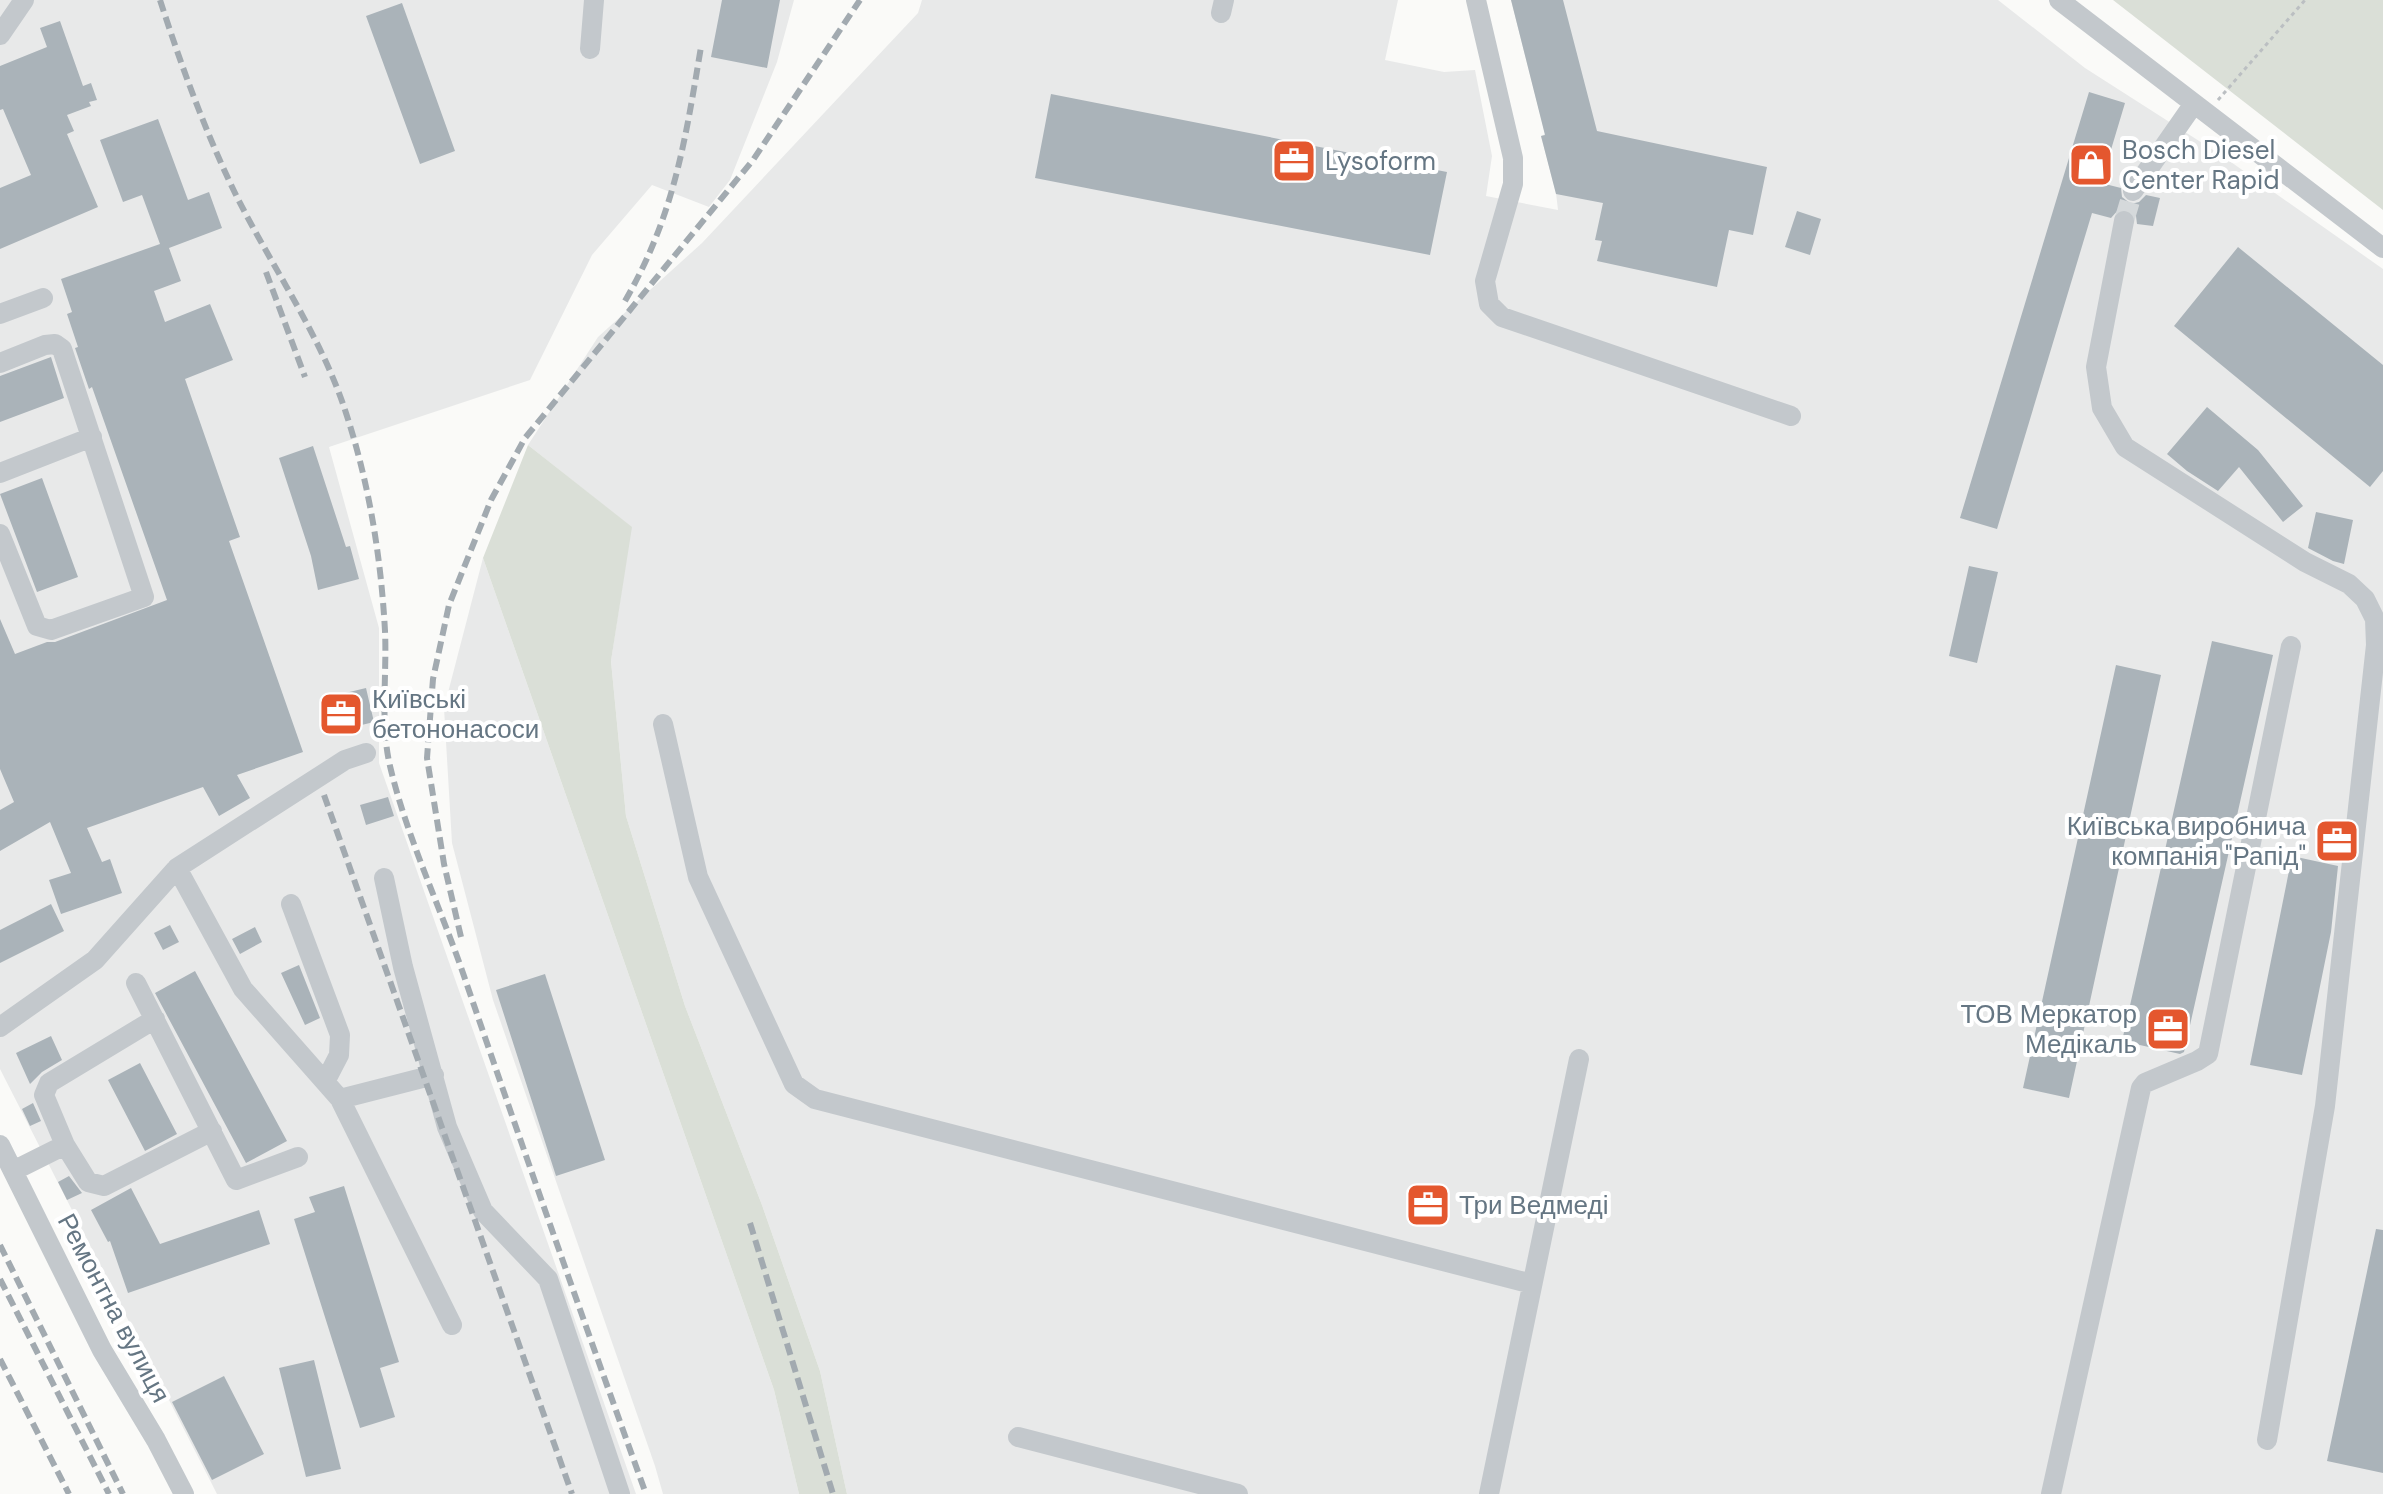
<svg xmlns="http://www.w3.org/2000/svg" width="2383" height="1494" viewBox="0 0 2383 1494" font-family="'DM Sans',sans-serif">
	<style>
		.built { fill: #e8e9e9 }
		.green { fill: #dadfd7 }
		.building { fill: #aab3b9 }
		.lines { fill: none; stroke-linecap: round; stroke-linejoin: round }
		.minor-tunnel { stroke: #d5d9db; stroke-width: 20; stroke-dasharray: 20 10; stroke-linecap: butt }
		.path { stroke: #bbbfc2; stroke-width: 3; stroke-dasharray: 4 4; stroke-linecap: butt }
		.minor { stroke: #c3c8cc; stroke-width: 20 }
		.rail { stroke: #a2aab0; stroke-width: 6; stroke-dasharray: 12 6; stroke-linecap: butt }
		.labels { text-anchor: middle; stroke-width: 8; stroke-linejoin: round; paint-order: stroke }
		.poi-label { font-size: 26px; fill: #657683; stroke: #fff; text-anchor: start }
		.street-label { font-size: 26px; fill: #657683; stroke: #fff }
	</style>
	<rect width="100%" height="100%" fill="#fafaf8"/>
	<path class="built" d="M0 0H794L777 62 730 180 709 207 652 185 592 255 530 380 329 447 379 628V763L636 1494H217L0 1069Z
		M922 0H1398L1385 60 1444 72 1475 70 1492 156 1486 196 1558 210 1556 193 1541 136 1545 134 1511 0H1998L2085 68 2221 155 2383 269V1494H847L820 1371 762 1205 685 1006 626 816 611 661 631 527 528 445 598 337 702 243 918 13Z
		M483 558 774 1390 799 1494H663L655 1466 493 1000 452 843 444 708Z"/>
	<path class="green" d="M2113 0H2383V210Z
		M528 445 632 527 611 661 626 816 685 1006 762 1205 820 1371 847 1494H799L774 1390 483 558Z"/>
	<path class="building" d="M722 0H780L767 68 711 57Z
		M1511 0H1563L1597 131 1767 167 1753 235 1729 230 1717 287 1597 261 1602 241 1595 240 1603 203 1556 194 1541 136 1545 135Z
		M402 3 455 151 420 164 366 16Z
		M60 21 83 86 91 83 97 100 89 102 91 106 67 115 74 131 67 134 98 207 0 249V188L31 175 3 109 0 110V66L47 47 40 28Z
		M2089 92 2125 103 2101 183 2121 188 2122 197 2131 204 2139 202 2146 195 2160 198 2153 226 2137 224 2136 216 2127 208 2119 209 2111 218 2092 213 1997 529 1960 518Z
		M1051 94 1447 172 1430 255 1035 178Z
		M158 119 188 200 209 192 222 228 169 248 181 281 154 291 165 322 210 304 233 360 185 379 240 537 229 541 303 752 237 775 250 798 219 816 203 787 87 828 102 862 110 859 122 893 61 914 49 880 71 873 50 822 0 851V810L14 802 0 769V619L15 654 47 642H55L167 600 92 387 89 389 75 348 78 347 67 314 72 312 61 279 160 244 142 195 123 202 100 140Z
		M1797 211 1821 219 1810 255 1785 247Z
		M2238 247 2383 365V471L2370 487 2174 326Z
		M51 357 64 398 0 422V376Z
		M2207 407 2258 450 2303 506 2283 522 2239 467 2218 491 2187 471 2167 454Z
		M313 446 346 547 350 546 359 579 318 590 311 556 279 458Z
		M42 478 78 577 37 592 0 494Z
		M2316 512 2353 520 2344 564 2333 561 2308 548Z
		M1969 566 1998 572 1977 663 1949 656Z
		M2212 641 2273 655 2184 1052 2180 1054 2122 1041Z
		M2116 665 2161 675 2069 1098 2023 1088Z
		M366 688 374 722 345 729 337 695Z
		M388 797 394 816 366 825 360 805Z
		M2292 856 2338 866 2331 932 2302 1075 2250 1065Z
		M51 904 64 931 0 963V930Z
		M170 925 179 942 163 950 154 933Z
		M255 927 262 942 240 954 232 939Z
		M299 965 320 1018 305 1025 281 973Z
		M195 971 287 1141 246 1163 155 993Z
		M545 974 605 1160 556 1176 496 990Z
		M51 1036 62 1060 42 1072 30 1084 16 1053Z
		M140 1063 177 1134 145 1151 108 1080Z
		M33 1103 41 1121 30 1126 22 1109Z
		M69 1176 82 1193 67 1200 58 1182Z
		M344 1186 399 1362 380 1368 395 1417 360 1428 294 1219 315 1212 309 1197Z
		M131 1188 160 1244 259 1210 270 1244 128 1293 110 1241 108 1242 91 1210Z
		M2376 1229 2383 1230V1473L2327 1461Z
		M314 1360 341 1469 306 1477 279 1368Z
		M224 1376 264 1454 212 1480 172 1402Z"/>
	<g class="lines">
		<path class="minor-tunnel" d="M2124 221 2133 191"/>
		<path class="path" d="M2218 100 2305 0"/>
		<path class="minor" d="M1476 0 1513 158V184L1485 281 1489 304 1502 317 1791 416
			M2059 0 2383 248
			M1221 13 1224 0
			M0 35 24 0
			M590 49 594 0
			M2133 191 2193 105
			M2124 221 2096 367 2102 408 2125 447 2305 562 2349 584 2365 599 2375 619 2376 645 2325 1106 2267 1440
			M0 314 43 298
			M0 363 45 345 55 344 62 349 144 597 51 630 37 626 0 534
			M0 473 92 437
			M663 724 698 877 794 1084 815 1099 1532 1284
			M177 868 243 989 340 1099 452 1325
			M384 878 403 967 447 1127 483 1211 548 1279 620 1494
			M291 904 340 1035 339 1055 325 1082
			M136 983 236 1180 298 1157
			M0 1027 95 960 177 868 345 760 366 753
			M340 1099 434 1075
			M0 1145 102 1350 156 1440 184 1494
			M65 1145 88 1182 104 1186 212 1131
			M13 1171 65 1145 44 1095 49 1083 155 1019
			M1018 1437 1238 1494
			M1489 1494 1579 1059
			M2051 1494 2141 1088 2145 1083 2197 1061 2208 1054 2291 646"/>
		<path class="rail" d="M160 0C181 65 205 131 235 193 271 266 321 335 346 413 369 483 381 557 385 631 387 674 380 724 390 766 407 838 440 906 464 976 523 1149 584 1322 646 1494
			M266 272 305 377
			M625 301C674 216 685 142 701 47
			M324 795 572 1494
			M461 937 444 864 427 758 433 679 449 605 491 500 525 438 753 160 860 0
			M750 1223 833 1494
			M0 1245 123 1494
			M0 1279 109 1494
			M0 1359 69 1494"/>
	</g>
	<defs>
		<g id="office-square" transform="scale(2.3)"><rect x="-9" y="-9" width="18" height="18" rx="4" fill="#e4572e" stroke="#fff"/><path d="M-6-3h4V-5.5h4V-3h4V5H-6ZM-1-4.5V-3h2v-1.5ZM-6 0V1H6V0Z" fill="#fff"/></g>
		<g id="shop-square" transform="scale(2.3)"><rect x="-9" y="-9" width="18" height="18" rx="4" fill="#e4572e" stroke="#fff"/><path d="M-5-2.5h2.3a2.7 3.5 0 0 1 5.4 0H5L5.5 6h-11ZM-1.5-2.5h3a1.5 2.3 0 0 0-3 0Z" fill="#fff"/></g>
	</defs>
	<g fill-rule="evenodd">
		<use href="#office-square" x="1294" y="161"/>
		<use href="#shop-square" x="2091" y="165"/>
		<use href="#office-square" x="341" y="714"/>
		<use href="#office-square" x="2337" y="841"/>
		<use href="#office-square" x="2168" y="1029"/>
		<use href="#office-square" x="1428" y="1205"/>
	</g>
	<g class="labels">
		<g class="poi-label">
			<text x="2122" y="159">Bosch Diesel<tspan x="2122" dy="30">Center Rapid</tspan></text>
			<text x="1325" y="170">Lysoform</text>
			<text x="372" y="708">Київські<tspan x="372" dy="30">бетононасоси</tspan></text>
			<text x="2306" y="835" text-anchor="end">Київська виробнича<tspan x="2306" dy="30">компанія "Рапід"</tspan></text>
			<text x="2137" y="1023" text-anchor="end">ТОВ Меркатор<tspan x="2137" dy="30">Медікаль</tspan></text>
			<text x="1459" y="1214">Три Ведмеді</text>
		</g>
		<g class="street-label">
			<text transform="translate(114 1308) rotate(62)" y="9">Ремонтна вулиця</text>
		</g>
	</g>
</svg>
